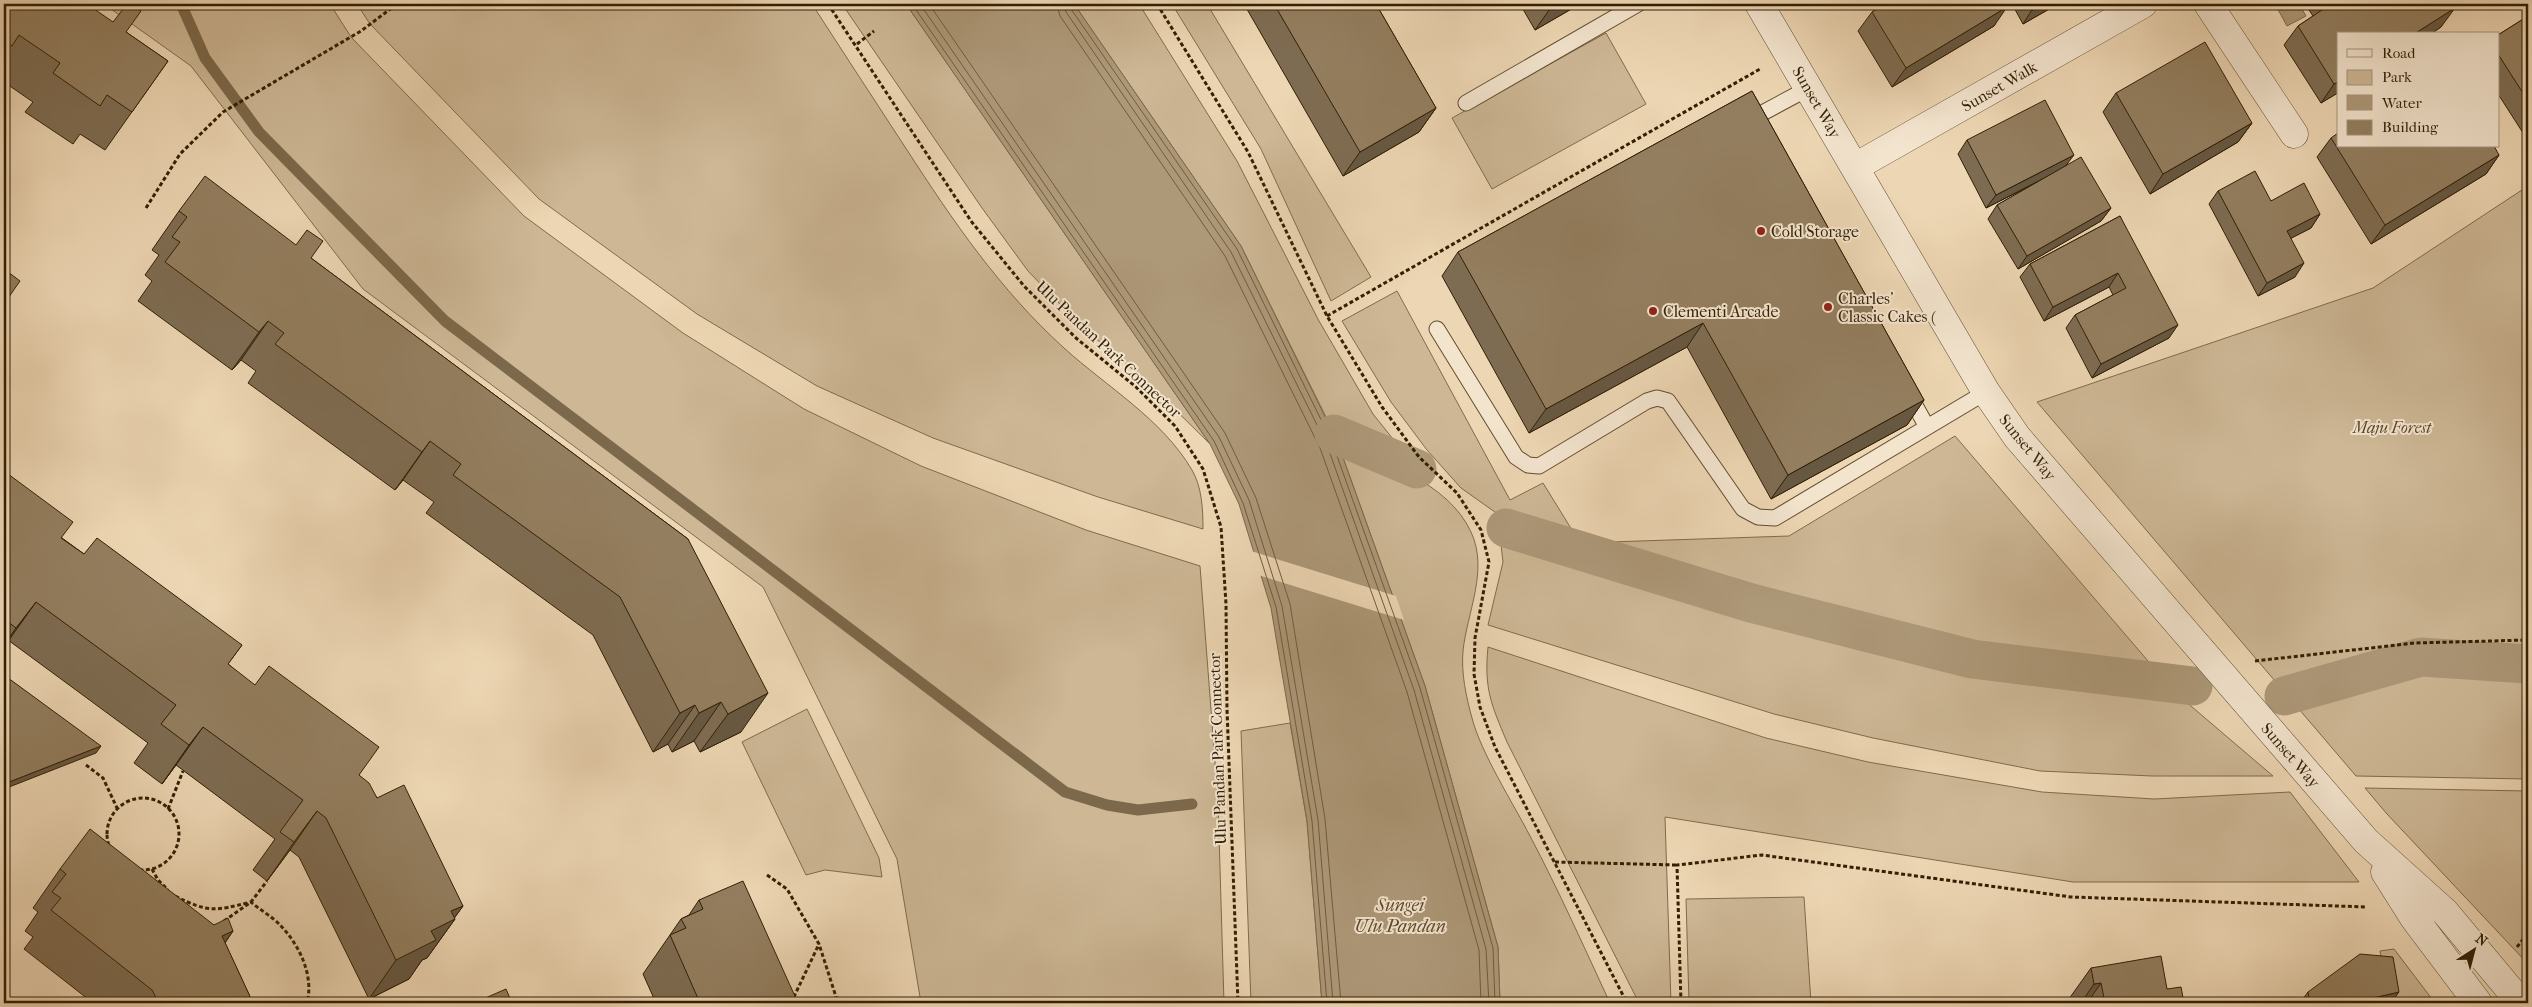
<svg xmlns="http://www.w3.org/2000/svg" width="2532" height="1007" viewBox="0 0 2532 1007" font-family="'IM FELL French Canon',serif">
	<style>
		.green { fill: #cdb795; stroke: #806b4c }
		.water { fill: #ad9878; stroke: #7c684a }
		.pier { fill: #edd6b3 }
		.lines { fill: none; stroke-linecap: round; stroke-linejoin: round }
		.shore { stroke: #705c3e; stroke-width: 1 }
		.stream { stroke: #7c684a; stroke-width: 11 }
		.canal { stroke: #ad9878; stroke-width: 39 }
		.lane-casing { stroke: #614d30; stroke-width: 17 }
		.street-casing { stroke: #614d30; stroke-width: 29 }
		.path { stroke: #321f04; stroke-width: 3; stroke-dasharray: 4 2.5; stroke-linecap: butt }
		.lane { stroke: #f3e4ce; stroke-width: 15 }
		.street { stroke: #f3e4ce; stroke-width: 28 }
		.wall { fill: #7e6c52; stroke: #321f04 }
		.shaded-wall { fill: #675842; stroke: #321f04 }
		.building { fill: #937e5f; stroke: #321f04 }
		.poi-dot { fill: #8f2418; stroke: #f3e4ce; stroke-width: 2 }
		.labels { text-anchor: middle; stroke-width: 4; stroke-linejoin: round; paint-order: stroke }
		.street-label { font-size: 16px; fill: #321f04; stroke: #f3e4ce }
		.poi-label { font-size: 16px; fill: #321f04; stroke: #f3e4ce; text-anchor: start }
		.park-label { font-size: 16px; font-style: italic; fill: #594528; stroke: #f3e4ce }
		.water-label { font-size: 18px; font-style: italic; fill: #5d492d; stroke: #f3e4ce }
	</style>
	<rect width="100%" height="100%" fill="#edd6b3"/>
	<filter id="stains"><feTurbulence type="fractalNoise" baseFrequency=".004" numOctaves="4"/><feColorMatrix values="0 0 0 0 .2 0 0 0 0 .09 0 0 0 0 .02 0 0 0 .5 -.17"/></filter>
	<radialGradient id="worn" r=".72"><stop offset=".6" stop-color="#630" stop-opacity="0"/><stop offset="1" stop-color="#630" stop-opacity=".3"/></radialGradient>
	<path class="green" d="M104 4H330L351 37 524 216 683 333 804 409 921 466 1086 530 1200 566 1218 801 1224 1003H921L897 859 763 587 363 289 191 66Z
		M357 4H812C843 52 875 101 907 150 953 221 1000 290 1064 348 1107 387 1162 419 1192 470 1202 487 1203 510 1203 529L1098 497 933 438 817 386 697 314 539 199 370 24Z
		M842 4H906L1210 444 1143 378 1082 327 1028 271 982 208Z
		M1074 4H1139L1237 161 1319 321 1373 414 1409 459 1330 425 1241 246Z
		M1172 4H1207L1371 277 1331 301 1261 149Z
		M1606 33 1646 104 1492 189 1452 118Z
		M2528 186V779L2356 776 2037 402 2373 288Z
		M1397 291 1510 500 1543 483 1580 543 1789 536 1955 436 2160 675 1971 652 1754 598 1509 522 1461 488 1427 450 1391 402 1342 321Z
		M1337 441C1384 463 1448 482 1471 532 1489 570 1467 612 1463 651 1461 672 1466 697 1472 718 1481 753 1513 803 1530 836 1559 891 1584 947 1610 1003H1500L1498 947 1425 686Z
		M1500 536 1748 611 1973 667 2171 689 2273 776H2152L2040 771 1873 738 1774 714 1488 625 1503 562Z
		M1488 647 1766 738 1868 762 2042 792 2154 799 2290 792 2359 882H2073L1665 817 1671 1003H1639L1507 742C1491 704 1484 689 1488 647Z
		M807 709 879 858 882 877 825 870 806 875 742 742Z
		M1290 723 1307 821 1322 1003H1251L1241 731Z
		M2365 788 2528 791V964L2387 814Z
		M1804 897 1811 1003H1689L1686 899Z
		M2394 949 2435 1003H2389L2380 951Z"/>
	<path class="water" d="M906 4H1074L1241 246 1337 441 1425 686 1498 947 1500 1003H1322L1307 821 1271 608 1239 504 1210 444Z
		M2275 4H2299L2306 16 2287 26Z"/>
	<path class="pier" d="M1251 551 1396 596 1404 620 1258 575Z"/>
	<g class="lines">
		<path class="shore" d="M912 4 1214 441 1243 503 1276 607 1312 821 1327 1003
			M920 4 1219 437 1249 500 1282 606 1318 820 1333 1003
			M929 4 1225 433 1256 498 1290 604 1325 819 1341 1003
			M1057 4 1060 16 1225 256 1320 448 1407 692 1479 950 1481 1003
			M1064 4 1066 12 1231 252 1327 445 1414 690 1486 949 1489 1003
			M1071 4V9L1237 249 1332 442 1420 688 1493 948 1495 1003"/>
		<path class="stream" d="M181 4 205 58 259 132 445 321 1065 792 1107 805 1138 810 1192 804"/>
		<path class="canal" d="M1334 434 1417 469
			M1506 528 1751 603 1972 659 2193 686
			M2284 696 2421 657 2528 664"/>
		<g class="lane-casing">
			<path id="lane" d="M1466 103 1638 4
				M1757 125 1753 118 1809 88
				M1437 329 1516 457 1528 465 1539 466 1647 401 1657 398 1668 401 1743 509 1758 517 1775 518 1986 392
				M1907 391 1927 427"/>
		</g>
		<g class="street-casing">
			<path id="street" d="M1759 4 1986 392 2017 437 2366 841 2445 912 2521 1003
				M2208 4 2294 134
				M1855 167 2143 4
				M2385 872 2414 918 2478 1003"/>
		</g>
		<path class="path" d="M828 4 971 221 1024 286 1076 338 1136 387 1175 426 1203 469 1221 527 1226 604 1227 709 1238 1003
			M1157 4 1248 152 1327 316 1382 407 1419 457 1457 493 1481 530 1489 562 1475 638 1474 674 1480 707 1495 747 1627 1003
			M857 44 874 31
			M146 208 180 154 223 112 361 31 397 4
			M1327 316 1760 69
			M2255 661 2415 643 2528 640
			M86 765 103 778 117 808
			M107 834a36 36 0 1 1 72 0a36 36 0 1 1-72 0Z
			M168 809 183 771
			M1555 862 1677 865
			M152 869 158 880 168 890
			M767 875 787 889 819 944 838 1003
			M175 896C209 913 214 911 251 902 260 910 273 917 281 926 300 946 314 976 307 1003
			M224 921 251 902 267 881
			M2517 947 2528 933
			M791 1003 819 944
			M1681 1003 1677 865 1762 855 2071 897 2367 907"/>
		<use href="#lane" class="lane"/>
		<use href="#street" class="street"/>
	</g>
	<path class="wall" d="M4 4 126 32 168 61 105 150 80 134 73 144 25 112 33 102 4 82Z
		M1244 4H1376L1436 108 1419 132 1343 176Z
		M1520 4H1580L1535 30Z
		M1876 4H2005L1994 26 1892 87 1858 31 1872 12 1878 8Z
		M2012 4H2058L2023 24Z
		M2305 4H2452L2441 27 2321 103 2284 45 2298 26 2313 16Z
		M2528 16V134L2525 136 2498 94V35Z
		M1752 91 1924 400 1907 425 1771 499 1687 347 1529 433 1442 276 1458 252Z
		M2116 93 2252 123 2238 142 2150 194 2103 112Z
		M2331 138 2499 155 2486 174 2371 244 2317 157Z
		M1967 140 2066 166 2111 208 2101 221 2018 269 1988 219 1997 205 2038 182 1986 208 1958 154Z
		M2218 191 2271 201 2320 214 2311 228 2291 238 2295 277 2258 296 2209 204Z
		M179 211 311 258 688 539 741 732 700 752 694 741 672 752 668 744 653 752 593 635 426 513 434 502 403 480 395 490 248 383 256 371 241 360 232 370 138 301 152 281 145 275 159 255 152 250Z
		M2120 216 2169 338 2092 378 2066 328 2075 315 2113 295 2109 287 2044 321 2020 277 2030 264Z
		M4 471 62 538 84 554 242 645 228 664 359 775 463 906 454 918 455 919 427 958 422 960 409 979 369 999 299 857 290 850 267 881 253 870 275 839 176 765 162 784 134 763 148 743 8 640 4 647Z
		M60 869 214 925 233 931 225 943 253 1003H93L24 949 33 937 25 931 38 912 33 908Z
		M699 900 798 1003H656L643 974 681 919 689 915Z
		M2091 968 2167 989 2184 1003H2066Z
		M2308 992 2391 1003H2300Z"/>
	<path class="shaded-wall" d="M1555 4H1580L1535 30 1552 6Z
		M2044 4H2058L2023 24 2032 10Z
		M2007 7 1994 26 1892 87 1906 68Z
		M2455 8 2441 27 2431 34H2414Z
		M2338 82V93L2321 103 2334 84Z
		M1436 108 1419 132 1343 176 1360 152Z
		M2252 123 2238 142 2150 194 2163 174Z
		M2074 155 2064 168 1986 208 1996 195Z
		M2499 155 2486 174 2371 244 2385 225Z
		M2111 208 2101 221 2018 269 2027 256Z
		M2320 214 2311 228 2278 245 2287 231Z
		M2304 263 2295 277 2258 296 2267 283Z
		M2118 273 2109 287 2044 321 2053 307Z
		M268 321 241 360 232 370 259 332Z
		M1703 323 1687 347 1529 433 1546 409Z
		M2178 325 2169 338 2092 378 2101 364Z
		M1924 400 1907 425 1771 499 1788 475Z
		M430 441 403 480 395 490 422 452Z
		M36 602 4 647V645L16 628Z
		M768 693 741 732 700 752 728 714Z
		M721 702 694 741 672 752 699 713Z
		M695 705 668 744 653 752 680 713Z
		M203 727 176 765 162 784 189 745Z
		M101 746 96 753 4 789V784Z
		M317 811 290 850 267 881 294 842Z
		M463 906 453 920 455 919 427 958 422 960 409 979 369 999 396 960 431 931 451 911Z
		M233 931 206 970 222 936Z
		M2101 983 2087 1003H2081L2094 984Z
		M2399 992 2391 1003H2367L2369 999Z"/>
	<path class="building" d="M4 4H87L113 22 127 4H131L141 11 126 32 168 61 132 112 107 95 100 106 53 73 60 63 19 35 12 46 4 41Z
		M1274 4H1376L1436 108 1360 152Z
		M1885 4H2005L2007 7 1906 68 1872 12Z
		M2029 4H2044L2032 10Z
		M2331 4H2452L2455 8 2414 34H2338V82L2334 84 2298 26Z
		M2528 16V101L2498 54V35Z
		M2205 42 2252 123 2163 174 2116 93Z
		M1752 91 1924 400 1788 475 1703 323 1546 409 1458 252Z
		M2045 100 2074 155 1996 195 1967 140Z
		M2338 133V146H2494L2499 155 2385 225 2331 138Z
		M2081 157 2111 208 2027 256 1997 205Z
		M2255 171 2271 201 2304 183 2320 214 2287 231 2304 263 2267 283 2218 191Z
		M205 176 296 245 307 230 323 241 311 258 688 539 768 693 728 714 721 702 699 713 695 705 680 713 620 597 453 475 461 464 430 441 422 452 275 344 284 333 268 321 259 332 165 262 180 242 172 237 187 217 179 211Z
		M2120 216 2178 325 2101 364 2075 315 2126 288 2118 273 2053 307 2030 264Z
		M4 269 20 281 4 304Z
		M4 471 73 522 61 538 84 554 97 538 242 645 228 664 255 685 269 666 379 747 359 775 369 783 377 798 404 785 463 906 451 911 455 919 431 931 436 940 396 960 326 818 317 811 294 842 280 832 303 800 203 727 189 745 161 724 176 705 36 602 16 628 4 619V592L10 583 4 578Z
		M4 675 101 746 4 784Z
		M90 829 214 925 228 918 233 931 222 936 253 1003H159L152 990 51 910 61 898 52 892 66 874 60 869Z
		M743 881 798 1003H700L670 935 686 928 681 919 703 909 699 900Z
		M2360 954 2393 957 2399 992 2369 999 2371 1003H2310L2308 992Z
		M2161 956 2167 989 2181 987 2184 1003H2105L2101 983 2094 984 2091 968Z
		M506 989 512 1003H474Z
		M812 999 814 1003H802Z"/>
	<g class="poi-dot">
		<circle cx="1761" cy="231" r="5"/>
		<circle cx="1828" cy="307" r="5"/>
		<circle cx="1653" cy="311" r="5"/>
	</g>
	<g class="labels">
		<g class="street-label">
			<text transform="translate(1999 86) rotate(-30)" y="6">Sunset Walk</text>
			<text transform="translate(1817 102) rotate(60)" y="6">Sunset Way</text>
			<text transform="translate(1109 349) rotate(43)" y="6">Ulu Pandan Park Connector</text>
			<text transform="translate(2028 447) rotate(51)" y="6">Sunset Way</text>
			<text transform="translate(1217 749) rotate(-92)" y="6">Ulu Pandan Park Connector</text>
			<text transform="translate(2291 755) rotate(49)" y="6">Sunset Way</text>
		</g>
		<g class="poi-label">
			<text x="1771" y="237">Cold Storage</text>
			<text x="1838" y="304">Charles'<tspan x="1838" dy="18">Classic Cakes (</tspan></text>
			<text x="1663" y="317">Clementi Arcade</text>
		</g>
		<g class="park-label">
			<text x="2392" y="433">Maju Forest</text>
		</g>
		<g class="water-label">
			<text x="1400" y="911">Sungei<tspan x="1400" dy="21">Ulu Pandan</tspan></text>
		</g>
	</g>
	<rect width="2532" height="1007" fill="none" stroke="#edd6b3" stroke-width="20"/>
	<rect x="5" y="5" width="2522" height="997" fill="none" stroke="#321f04" stroke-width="2.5"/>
	<rect x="10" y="10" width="2512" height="987" fill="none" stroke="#321f04"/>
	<rect x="2337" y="32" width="162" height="115" fill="#f3e4ce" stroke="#a6957d"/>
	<rect x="2347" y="49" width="25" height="8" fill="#f3e4ce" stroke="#a6957d"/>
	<text x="2382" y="58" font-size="15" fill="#321f04">Road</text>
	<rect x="2347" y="70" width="25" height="15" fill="#cdb795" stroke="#a6957d"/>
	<text x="2382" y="82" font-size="15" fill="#321f04">Park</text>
	<rect x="2347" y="95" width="25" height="15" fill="#ad9878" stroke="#a6957d"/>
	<text x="2382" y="108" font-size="15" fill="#321f04">Water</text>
	<rect x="2347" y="120" width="25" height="15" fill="#937e5f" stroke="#a6957d"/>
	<text x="2382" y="132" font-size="15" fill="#321f04">Building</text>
	<g transform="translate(2474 950) rotate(36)" stroke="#f3e4ce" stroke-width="4" paint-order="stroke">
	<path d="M0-4L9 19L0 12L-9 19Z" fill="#321f04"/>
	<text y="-8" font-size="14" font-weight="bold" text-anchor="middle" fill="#321f04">N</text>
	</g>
	<rect width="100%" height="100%" filter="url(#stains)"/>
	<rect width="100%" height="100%" fill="url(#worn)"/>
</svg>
